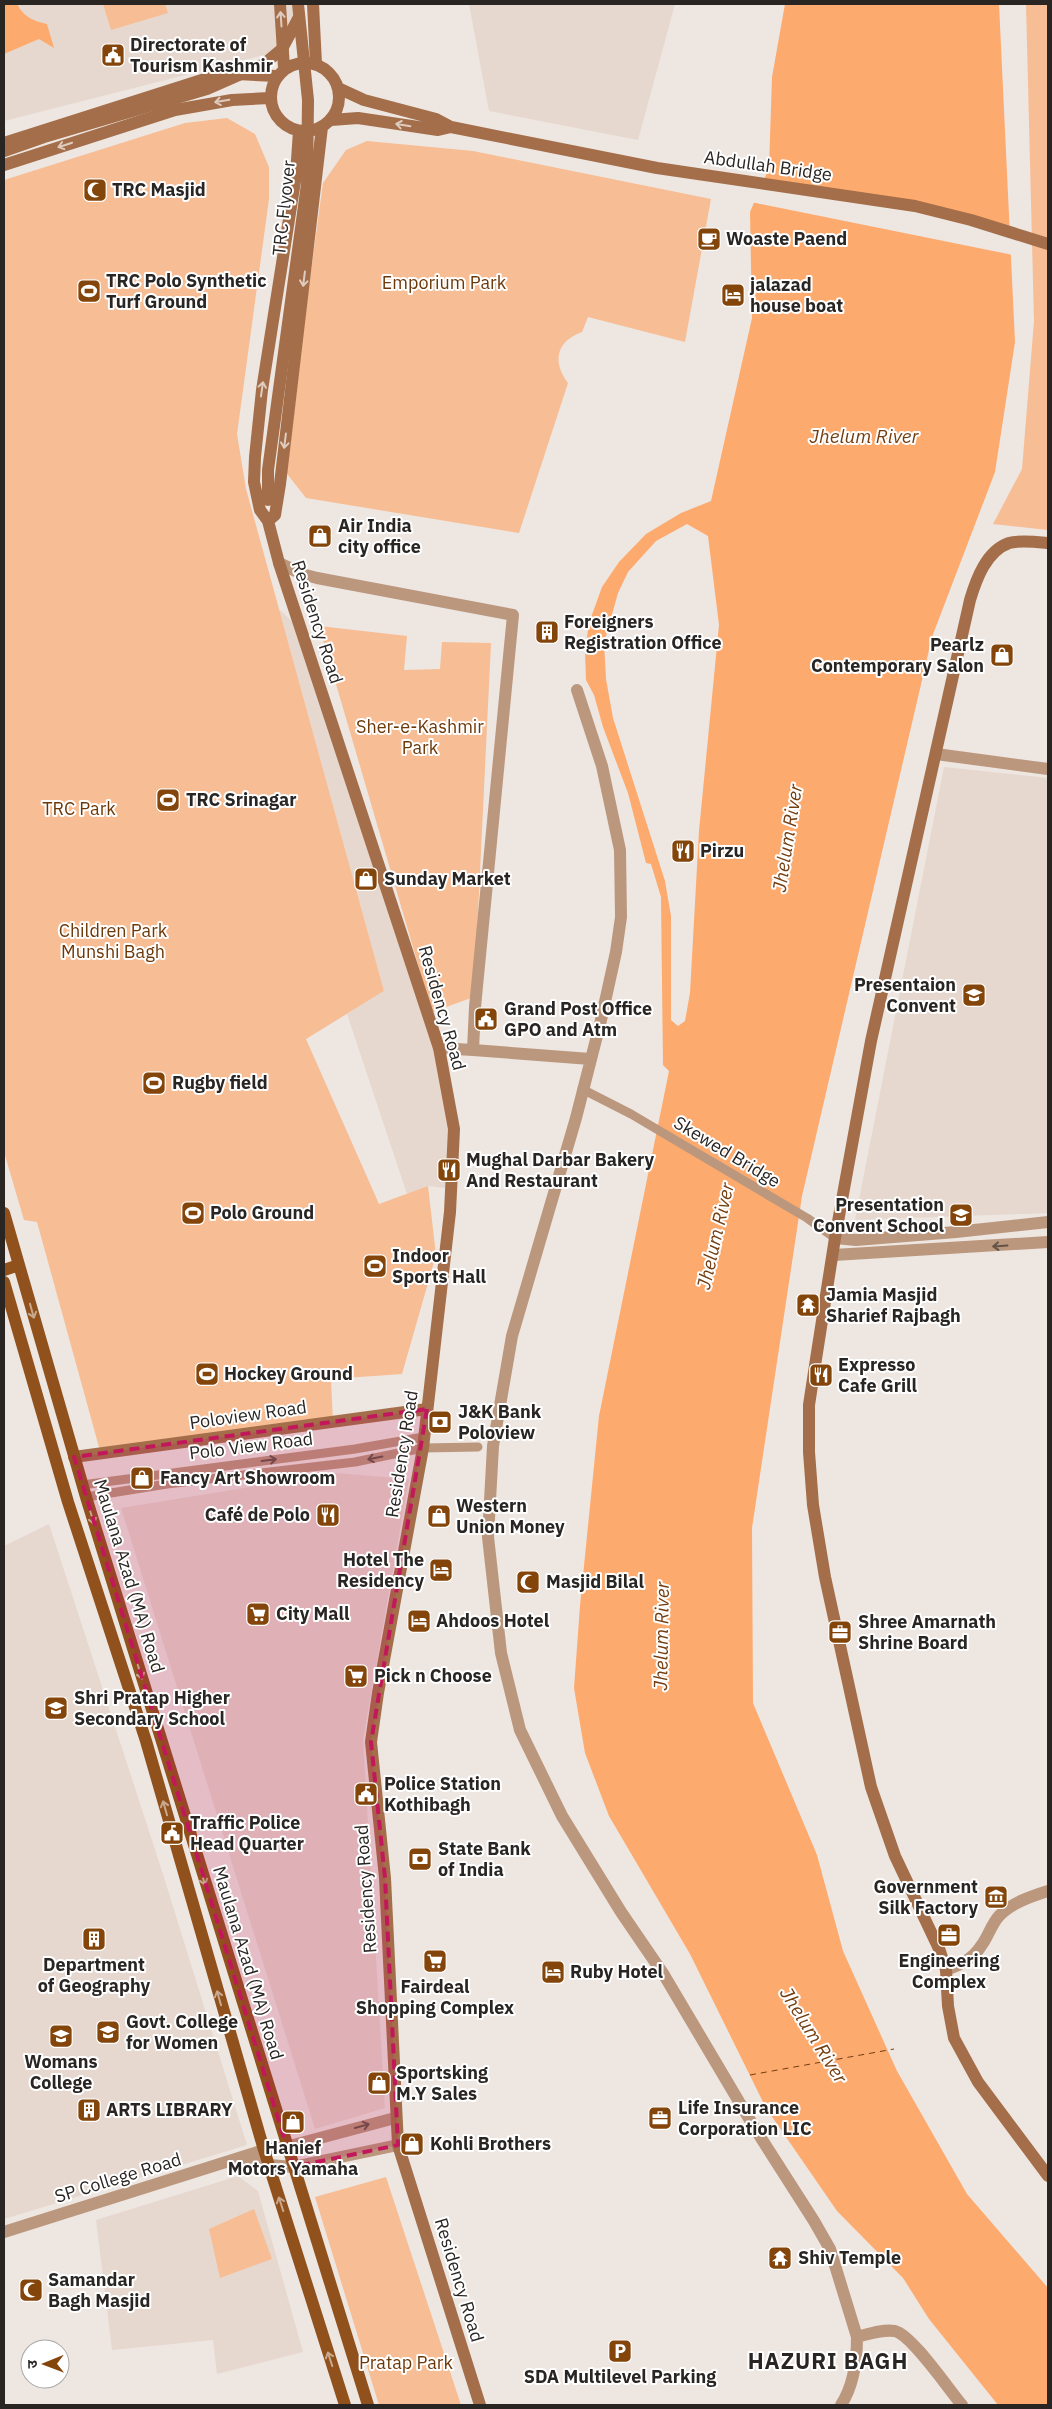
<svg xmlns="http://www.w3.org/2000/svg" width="1052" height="2409" viewBox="0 0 1052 2409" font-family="'IBM Plex Sans','Noto Sans Devanagari',sans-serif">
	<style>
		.built { fill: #e7d8cf }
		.green { fill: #f7bd94 }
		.water { fill: #fdaa6e; fill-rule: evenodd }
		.pier { fill: #eee6e1 }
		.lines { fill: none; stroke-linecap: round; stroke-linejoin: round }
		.ferry { stroke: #733e11; stroke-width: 1; stroke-dasharray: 6 5; stroke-linecap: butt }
		.pedestrian { stroke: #bb977e; stroke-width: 9 }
		.minor { stroke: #bb977e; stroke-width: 12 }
		.tertiary { stroke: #bb977e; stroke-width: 12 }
		.secondary { stroke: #a36e49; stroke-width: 12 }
		.primary { stroke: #90511d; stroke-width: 12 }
		.secondary-bridge { stroke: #a36e49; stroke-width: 12 }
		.oneway { stroke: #dfccbf }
		.oneway2 { stroke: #635347 }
		.oneway3 { stroke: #c8a88e }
		.marked { fill: #c2185b; fill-opacity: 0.2; stroke: #c2185b; stroke-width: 4; stroke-dasharray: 10 6; stroke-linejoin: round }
		.labels { text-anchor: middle; stroke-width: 4; stroke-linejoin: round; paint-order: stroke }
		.poi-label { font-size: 18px; font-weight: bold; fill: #282523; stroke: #fff; text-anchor: start }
		.street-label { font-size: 18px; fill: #282523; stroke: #fff }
		.park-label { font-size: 18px; fill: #6c3808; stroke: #fff }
		.water-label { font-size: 19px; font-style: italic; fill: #733e11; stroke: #fff }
		.district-label { font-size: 22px; font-weight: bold; letter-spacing: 1px; fill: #282523; stroke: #fff }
	</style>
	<rect width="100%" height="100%" fill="#eee6e1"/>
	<path class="built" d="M4 4H294L297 24 280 51 4 121Z
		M469 4H675L638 140 489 111Z
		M279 609 295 624 433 1048 449 1127 446 1188 428 1186 407 1194 347 1014 384 991Z
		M944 767 1048 778V1213L855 1220Z
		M336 1473 409 1479 363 1740 385 2108 315 2129 121 1508Z
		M49 1524 162 1871 247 2145 4 2219V1546Z
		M238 2176 258 2191 303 2352 217 2374 213 2340 112 2350 96 2220Z"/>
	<path class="green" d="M103 4H165L168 13 111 30Z
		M1026 4H1048V530L993 524 1022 469 1034 321Z
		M227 118 255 134 269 167V199L237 434 246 489 384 991 306 1039 379 1204 428 1186 436 1255 402 1374 331 1379 333 1423 102 1458 37 1222 24 1220 4 1152V180L185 123Z
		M367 141 473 151 711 199 685 342 588 317 582 332C556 341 552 362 568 383L519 533 306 498 284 470 323 183 346 150Z
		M319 626 407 636 404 670 440 669 442 642 491 643 474 997 432 1012Z
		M386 2177 461 2405H379L315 2197Z
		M254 2209 272 2259 220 2278 209 2229Z"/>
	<path class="water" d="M4 4H17C24 17 33 21 47 24L54 48 39 39 4 54Z
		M785 4H999L1015 342 995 472 932 637 802 1196 752 1528 753 1703 817 1855 843 1951 897 2071 967 2194 1048 2288V2405H998L929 2319 903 2278 837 2211 766 2108 690 1954 609 1816 585 1753 574 1688 580 1606 599 1416 669 1071 663 1065 661 897 651 864 646 863 628 793 603 727 594 695 586 680 585 652 589 623 602 587 619 562 646 534 681 513 711 501 752 318 750 212 769 168 772 77ZM687 524 708 536 719 625 699 831 690 993 685 1021 678 1026 671 1020V916L665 881 613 718 606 679 604 643 618 593 628 572 656 541Z"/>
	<path class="pier" d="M761 179 1012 230 1013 255 751 202Z"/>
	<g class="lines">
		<path class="ferry" d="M750 2075 894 2049"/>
		<path class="pedestrian" d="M582 1089 631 1114 807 1218 835 1238
			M82 1485 355 1449 424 1437
			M86 1497 167 1484 355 1462 423 1448 478 1447"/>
		<path class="minor" d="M279 563 302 574 317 578 513 615 475 1007 473 1050 439 1048
			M577 690 602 766 620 850 621 917 616 952 601 1020 576 1118 512 1336 493 1446 488 1537 501 1653 520 1730 562 1816 621 1912 664 1975 754 2127 814 2221 830 2249 857 2337C857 2361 854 2385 841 2405
			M936 754 1048 769
			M473 1050 590 1059
			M946 1970C960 1965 973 1959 981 1946 988 1937 991 1925 999 1916 1011 1903 1032 1896 1048 1891
			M857 2337C869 2334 882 2329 895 2331 912 2335 949 2390 962 2405"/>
		<path class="tertiary" d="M835 1238 856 1240 956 1232 1048 1222
			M834 1255 1048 1242
			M242 2157 269 2165 293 2167 398 2145
			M4 2232 264 2150 286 2147 395 2118"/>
		<path class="secondary" d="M280 4 284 68
			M313 4 316 64
			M271 97a34 34 0 1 1 68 0a34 34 0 1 1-68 0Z
			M338 88 364 100 436 119 451 127 657 168 915 206 971 220 1048 244
			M331 120 358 118 438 130 451 127
			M299 131 296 175 262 390 255 457 254 482 260 510 268 521 279 563 439 1048 454 1129 450 1212 423 1448 378 1693 371 1742 385 1878 398 2145 480 2405
			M4 143 205 79 237 74 276 76
			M4 165 175 110 232 100 270 98
			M268 521 275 515 280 484 322 127
			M1048 543C1037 542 1020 540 1009 543 986 551 976 580 970 600L871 1041 835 1238 816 1359 809 1405V1452L813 1505 825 1577 871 1787 895 1856 940 1951 946 1970 948 2006 954 2038 978 2082 1048 2176
			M74 1457 427 1409"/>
		<path class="primary" d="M4 1213 86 1497 368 2405
			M4 1270 19 1265
			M4 1282 68 1502 146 1741 264 2150 345 2405"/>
		<path class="secondary-bridge" d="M4 151 44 137 207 89 264 64 282 49 299 17
			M268 500V470L307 184 308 100 298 4"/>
	</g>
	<defs><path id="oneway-shaft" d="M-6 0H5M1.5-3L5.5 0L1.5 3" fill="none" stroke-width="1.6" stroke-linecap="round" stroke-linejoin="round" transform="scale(1.25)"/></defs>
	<g class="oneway">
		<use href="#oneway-shaft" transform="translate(281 19) rotate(-94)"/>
		<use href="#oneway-shaft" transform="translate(222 101) rotate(170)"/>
		<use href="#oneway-shaft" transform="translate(403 125) rotate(-171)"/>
		<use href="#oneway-shaft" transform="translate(65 145) rotate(162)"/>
		<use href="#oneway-shaft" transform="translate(304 279) rotate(97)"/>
		<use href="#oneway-shaft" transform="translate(262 389) rotate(-82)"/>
		<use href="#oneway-shaft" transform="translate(285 441) rotate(97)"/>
	</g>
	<g class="oneway2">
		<use href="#oneway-shaft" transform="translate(1000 1246) rotate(176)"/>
		<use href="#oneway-shaft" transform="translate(375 1458) rotate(169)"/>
		<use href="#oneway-shaft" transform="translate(269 1460) rotate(-7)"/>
		<use href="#oneway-shaft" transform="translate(362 2126) rotate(-15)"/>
	</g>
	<g class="oneway3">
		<use href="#oneway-shaft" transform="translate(32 1311) rotate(74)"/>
		<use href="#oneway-shaft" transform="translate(92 1517) rotate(73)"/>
		<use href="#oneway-shaft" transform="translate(140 1672) rotate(73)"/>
		<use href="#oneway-shaft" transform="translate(165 1808) rotate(-106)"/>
		<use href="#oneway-shaft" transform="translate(203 1878) rotate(73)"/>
		<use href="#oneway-shaft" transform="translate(219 1998) rotate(-106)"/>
		<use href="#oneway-shaft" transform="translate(281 2204) rotate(-108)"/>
		<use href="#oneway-shaft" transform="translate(330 2359) rotate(-108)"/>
	</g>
	<path class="marked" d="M427 1409 371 1742 385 1878 398 2145 293 2167 74 1457Z"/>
	<defs>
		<g id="civic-square" transform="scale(1.25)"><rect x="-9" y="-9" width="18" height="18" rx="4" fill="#84450a" stroke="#fff"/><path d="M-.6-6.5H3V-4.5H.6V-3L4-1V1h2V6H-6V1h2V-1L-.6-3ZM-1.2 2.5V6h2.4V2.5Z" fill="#fff"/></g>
		<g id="mosque-square" transform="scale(1.25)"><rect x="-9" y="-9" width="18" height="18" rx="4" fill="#84450a" stroke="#fff"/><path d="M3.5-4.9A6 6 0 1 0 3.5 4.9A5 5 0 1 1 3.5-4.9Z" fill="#fff"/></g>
		<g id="cafe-square" transform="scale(1.25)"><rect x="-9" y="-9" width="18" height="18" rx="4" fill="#84450a" stroke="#fff"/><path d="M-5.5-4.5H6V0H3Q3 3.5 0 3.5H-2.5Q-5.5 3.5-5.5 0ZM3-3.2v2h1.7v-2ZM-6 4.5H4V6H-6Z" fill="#fff"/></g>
		<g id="stadium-square" transform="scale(1.25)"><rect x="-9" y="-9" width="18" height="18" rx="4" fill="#84450a" stroke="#fff"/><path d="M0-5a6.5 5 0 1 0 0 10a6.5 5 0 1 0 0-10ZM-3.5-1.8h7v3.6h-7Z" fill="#fff"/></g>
		<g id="hotel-square" transform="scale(1.25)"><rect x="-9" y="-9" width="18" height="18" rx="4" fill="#84450a" stroke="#fff"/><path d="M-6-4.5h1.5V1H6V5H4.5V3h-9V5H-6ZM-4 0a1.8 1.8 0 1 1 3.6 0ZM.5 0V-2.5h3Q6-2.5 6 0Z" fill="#fff"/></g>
		<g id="shop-square" transform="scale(1.25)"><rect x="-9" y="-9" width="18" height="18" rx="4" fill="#84450a" stroke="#fff"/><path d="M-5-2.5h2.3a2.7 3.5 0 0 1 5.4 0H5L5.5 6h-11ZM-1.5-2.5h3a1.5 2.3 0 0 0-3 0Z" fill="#fff"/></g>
		<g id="building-square" transform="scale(1.25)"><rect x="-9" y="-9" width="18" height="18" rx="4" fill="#84450a" stroke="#fff"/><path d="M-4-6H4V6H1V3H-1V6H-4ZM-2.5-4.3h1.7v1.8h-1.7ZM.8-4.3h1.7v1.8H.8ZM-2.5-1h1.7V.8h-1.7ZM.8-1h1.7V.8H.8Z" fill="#fff"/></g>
		<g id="restaurant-square" transform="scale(1.25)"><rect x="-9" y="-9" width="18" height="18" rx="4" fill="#84450a" stroke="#fff"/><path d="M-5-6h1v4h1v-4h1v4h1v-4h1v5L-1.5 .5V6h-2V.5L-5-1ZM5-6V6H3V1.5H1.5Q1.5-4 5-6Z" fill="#fff"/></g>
		<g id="school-square" transform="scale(1.25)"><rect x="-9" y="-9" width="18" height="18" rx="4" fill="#84450a" stroke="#fff"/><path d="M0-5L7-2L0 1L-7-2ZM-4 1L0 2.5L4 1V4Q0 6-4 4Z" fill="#fff"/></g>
		<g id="temple-square" transform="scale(1.25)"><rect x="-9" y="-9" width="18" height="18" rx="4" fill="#84450a" stroke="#fff"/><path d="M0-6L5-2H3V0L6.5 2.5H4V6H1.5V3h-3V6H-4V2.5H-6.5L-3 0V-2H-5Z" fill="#fff"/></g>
		<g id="bank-square" transform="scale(1.25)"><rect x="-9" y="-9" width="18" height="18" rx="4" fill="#84450a" stroke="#fff"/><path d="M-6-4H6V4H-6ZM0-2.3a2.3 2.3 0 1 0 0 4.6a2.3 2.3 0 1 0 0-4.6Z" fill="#fff"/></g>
		<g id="supermarket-square" transform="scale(1.25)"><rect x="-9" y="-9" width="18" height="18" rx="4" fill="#84450a" stroke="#fff"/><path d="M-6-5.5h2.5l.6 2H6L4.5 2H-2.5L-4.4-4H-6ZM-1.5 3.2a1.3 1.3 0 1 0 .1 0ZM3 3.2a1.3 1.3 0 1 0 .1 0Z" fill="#fff"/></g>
		<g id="office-square" transform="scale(1.25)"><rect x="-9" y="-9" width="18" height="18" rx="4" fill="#84450a" stroke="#fff"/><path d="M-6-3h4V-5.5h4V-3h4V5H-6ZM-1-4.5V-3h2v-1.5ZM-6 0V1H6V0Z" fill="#fff"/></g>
		<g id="museum-square" transform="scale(1.25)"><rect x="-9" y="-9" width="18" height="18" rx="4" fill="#84450a" stroke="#fff"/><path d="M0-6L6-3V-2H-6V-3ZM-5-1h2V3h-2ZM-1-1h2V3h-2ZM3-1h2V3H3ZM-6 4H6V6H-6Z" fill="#fff"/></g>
		<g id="university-square" transform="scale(1.25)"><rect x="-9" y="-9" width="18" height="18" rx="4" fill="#84450a" stroke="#fff"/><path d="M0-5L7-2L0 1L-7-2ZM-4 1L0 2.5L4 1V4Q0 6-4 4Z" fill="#fff"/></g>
		<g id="parking-square" transform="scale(1.25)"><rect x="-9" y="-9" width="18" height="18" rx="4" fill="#84450a" stroke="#fff"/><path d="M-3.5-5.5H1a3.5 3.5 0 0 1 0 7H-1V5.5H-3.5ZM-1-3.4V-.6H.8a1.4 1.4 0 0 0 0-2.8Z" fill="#fff"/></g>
	</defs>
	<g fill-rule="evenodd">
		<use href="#civic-square" x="113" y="55"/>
		<use href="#mosque-square" x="95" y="190"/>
		<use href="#cafe-square" x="709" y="239"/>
		<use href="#stadium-square" x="89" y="291"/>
		<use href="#hotel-square" x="733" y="295"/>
		<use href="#shop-square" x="320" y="536"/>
		<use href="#building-square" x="547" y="632"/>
		<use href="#shop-square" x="1002" y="655"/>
		<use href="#stadium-square" x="168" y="800"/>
		<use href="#restaurant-square" x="683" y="851"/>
		<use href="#shop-square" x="366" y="879"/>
		<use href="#school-square" x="974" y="995"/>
		<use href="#civic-square" x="486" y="1019"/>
		<use href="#stadium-square" x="154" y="1083"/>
		<use href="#restaurant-square" x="449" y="1170"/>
		<use href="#stadium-square" x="193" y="1213"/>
		<use href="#school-square" x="961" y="1215"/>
		<use href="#stadium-square" x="375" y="1266"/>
		<use href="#temple-square" x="808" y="1305"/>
		<use href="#stadium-square" x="207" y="1374"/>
		<use href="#restaurant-square" x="821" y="1375"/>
		<use href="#bank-square" x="440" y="1422"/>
		<use href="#shop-square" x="142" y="1478"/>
		<use href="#restaurant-square" x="328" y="1515"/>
		<use href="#shop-square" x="439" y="1516"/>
		<use href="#hotel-square" x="441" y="1570"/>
		<use href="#mosque-square" x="528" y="1582"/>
		<use href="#supermarket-square" x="258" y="1614"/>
		<use href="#hotel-square" x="419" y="1621"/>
		<use href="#office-square" x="840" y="1632"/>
		<use href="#supermarket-square" x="356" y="1676"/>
		<use href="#school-square" x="56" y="1708"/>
		<use href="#civic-square" x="366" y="1794"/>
		<use href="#civic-square" x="172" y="1833"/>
		<use href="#bank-square" x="420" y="1859"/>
		<use href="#museum-square" x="996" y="1897"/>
		<use href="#office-square" x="949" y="1935"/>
		<use href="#building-square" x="94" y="1939"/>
		<use href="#supermarket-square" x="435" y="1961"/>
		<use href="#hotel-square" x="553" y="1972"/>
		<use href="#university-square" x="108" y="2032"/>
		<use href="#school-square" x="61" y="2036"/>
		<use href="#shop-square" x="379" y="2083"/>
		<use href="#building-square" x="89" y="2110"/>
		<use href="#office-square" x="660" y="2118"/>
		<use href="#shop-square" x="293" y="2122"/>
		<use href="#shop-square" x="412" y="2144"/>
		<use href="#temple-square" x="780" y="2258"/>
		<use href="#mosque-square" x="31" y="2290"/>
		<use href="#parking-square" x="620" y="2351"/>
	</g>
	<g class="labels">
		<g class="poi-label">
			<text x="130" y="51">Directorate of<tspan x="130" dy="21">Tourism Kashmir</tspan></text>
			<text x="112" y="196">TRC Masjid</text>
			<text x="726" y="245">Woaste Paend</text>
			<text x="106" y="287">TRC Polo Synthetic<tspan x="106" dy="21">Turf Ground</tspan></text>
			<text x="750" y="291">jalazad<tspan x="750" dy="21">house boat</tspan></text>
			<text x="338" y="532">Air India<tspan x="338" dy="21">city office</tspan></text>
			<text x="564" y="628">Foreigners<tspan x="564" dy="21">Registration Office</tspan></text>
			<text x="984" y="651" text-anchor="end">Pearlz<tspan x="984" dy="21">Contemporary Salon</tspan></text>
			<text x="186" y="806">TRC Srinagar</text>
			<text x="700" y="857">Pirzu</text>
			<text x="384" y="885">Sunday Market</text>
			<text x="956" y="991" text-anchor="end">Presentaion<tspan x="956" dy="21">Convent</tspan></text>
			<text x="504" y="1015">Grand Post Office<tspan x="504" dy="21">GPO and Atm</tspan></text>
			<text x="172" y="1089">Rugby field</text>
			<text x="466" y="1166">Mughal Darbar Bakery<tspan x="466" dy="21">And Restaurant</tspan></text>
			<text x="944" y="1211" text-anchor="end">Presentation<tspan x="944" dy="21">Convent School</tspan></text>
			<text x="210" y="1219">Polo Ground</text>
			<text x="392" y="1262">Indoor<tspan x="392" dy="21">Sports Hall</tspan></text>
			<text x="826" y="1301">Jamia Masjid<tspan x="826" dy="21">Sharief Rajbagh</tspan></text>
			<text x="838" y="1371">Expresso<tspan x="838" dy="21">Cafe Grill</tspan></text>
			<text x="224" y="1380">Hockey Ground</text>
			<text x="458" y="1418">J&amp;K Bank<tspan x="458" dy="21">Poloview</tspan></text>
			<text x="160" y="1484">Fancy Art Showroom</text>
			<text x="456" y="1512">Western<tspan x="456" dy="21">Union Money</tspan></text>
			<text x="310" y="1521" text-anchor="end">Café de Polo</text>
			<text x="424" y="1566" text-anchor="end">Hotel The<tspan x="424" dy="21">Residency</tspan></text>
			<text x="546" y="1588">Masjid Bilal</text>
			<text x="276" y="1620">City Mall</text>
			<text x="436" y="1627">Ahdoos Hotel</text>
			<text x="858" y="1628">Shree Amarnath<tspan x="858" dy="21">Shrine Board</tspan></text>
			<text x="374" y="1682">Pick n Choose</text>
			<text x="74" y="1704">Shri Pratap Higher<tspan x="74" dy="21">Secondary School</tspan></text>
			<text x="384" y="1790">Police Station<tspan x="384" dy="21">Kothibagh</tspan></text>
			<text x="190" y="1829">Traffic Police<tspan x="190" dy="21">Head Quarter</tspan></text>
			<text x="438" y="1855">State Bank<tspan x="438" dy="21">of India</tspan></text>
			<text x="978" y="1893" text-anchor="end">Government<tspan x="978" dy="21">Silk Factory</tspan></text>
			<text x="949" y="1967" text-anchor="middle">Engineering<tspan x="949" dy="21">Complex</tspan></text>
			<text x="94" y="1971" text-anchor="middle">Department<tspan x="94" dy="21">of Geography</tspan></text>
			<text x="570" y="1978">Ruby Hotel</text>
			<text x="435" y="1993" text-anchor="middle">Fairdeal<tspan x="435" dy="21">Shopping Complex</tspan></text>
			<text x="126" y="2028">Govt. College<tspan x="126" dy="21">for Women</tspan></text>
			<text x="61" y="2068" text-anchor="middle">Womans<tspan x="61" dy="21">College</tspan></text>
			<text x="396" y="2079">Sportsking<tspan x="396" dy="21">M.Y Sales</tspan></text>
			<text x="678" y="2114">Life Insurance<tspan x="678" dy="21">Corporation LIC</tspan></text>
			<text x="106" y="2116">ARTS LIBRARY</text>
			<text x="430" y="2150">Kohli Brothers</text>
			<text x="293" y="2154" text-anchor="middle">Hanief<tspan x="293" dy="21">Motors Yamaha</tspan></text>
			<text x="798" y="2264">Shiv Temple</text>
			<text x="48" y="2286">Samandar<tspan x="48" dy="21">Bagh Masjid</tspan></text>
			<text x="620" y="2383" text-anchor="middle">SDA Multilevel Parking</text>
		</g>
		<g class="street-label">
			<text transform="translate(768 166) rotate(8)" y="6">Abdullah Bridge</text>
			<text transform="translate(284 208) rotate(-84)" y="6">TRC Flyover</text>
			<text transform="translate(317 622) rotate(72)" y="6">Residency Road</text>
			<text transform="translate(442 1008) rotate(74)" y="6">Residency Road</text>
			<text transform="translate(727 1152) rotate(31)" y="6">Skewed Bridge</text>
			<text transform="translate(248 1415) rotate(-8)" y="6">Poloview Road</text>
			<text transform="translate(251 1446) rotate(-7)" y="6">Polo View Road</text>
			<text transform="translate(402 1454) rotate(-81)" y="6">Residency Road</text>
			<text transform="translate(129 1576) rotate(73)" y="6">Maulana Azad (MA) Road</text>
			<text transform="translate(366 1889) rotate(-94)" y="6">Residency Road</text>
			<text transform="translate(248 1963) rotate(73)" y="6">Maulana Azad (MA) Road</text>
			<text transform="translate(118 2178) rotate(-17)" y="6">SP College Road</text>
			<text transform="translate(459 2280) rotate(73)" y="6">Residency Road</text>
		</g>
		<g class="park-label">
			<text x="444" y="289">Emporium Park</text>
			<text x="420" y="733">Sher-e-Kashmir<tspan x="420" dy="21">Park</tspan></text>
			<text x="79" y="815">TRC Park</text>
			<text x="113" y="937">Children Park<tspan x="113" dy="21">Munshi Bagh</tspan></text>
			<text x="406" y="2369">Pratap Park</text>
		</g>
		<g class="water-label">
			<text x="864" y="443">Jhelum River</text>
			<text transform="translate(787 838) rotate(-81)" y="7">Jhelum River</text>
			<text transform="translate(715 1236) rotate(-77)" y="7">Jhelum River</text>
			<text transform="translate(661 1636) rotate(-89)" y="7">Jhelum River</text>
			<text transform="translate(814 2035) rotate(58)" y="7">Jhelum River</text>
		</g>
		<g class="district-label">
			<text x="828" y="2369">HAZURI BAGH</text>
		</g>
	</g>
	<rect width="1052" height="2409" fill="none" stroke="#282523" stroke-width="10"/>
	<g transform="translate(45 2364) rotate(269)"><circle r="24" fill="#ffffff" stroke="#a9a8a7"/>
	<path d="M0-4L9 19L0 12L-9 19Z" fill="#84450a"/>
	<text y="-8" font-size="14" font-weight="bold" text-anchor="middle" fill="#282523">उ</text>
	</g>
</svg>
